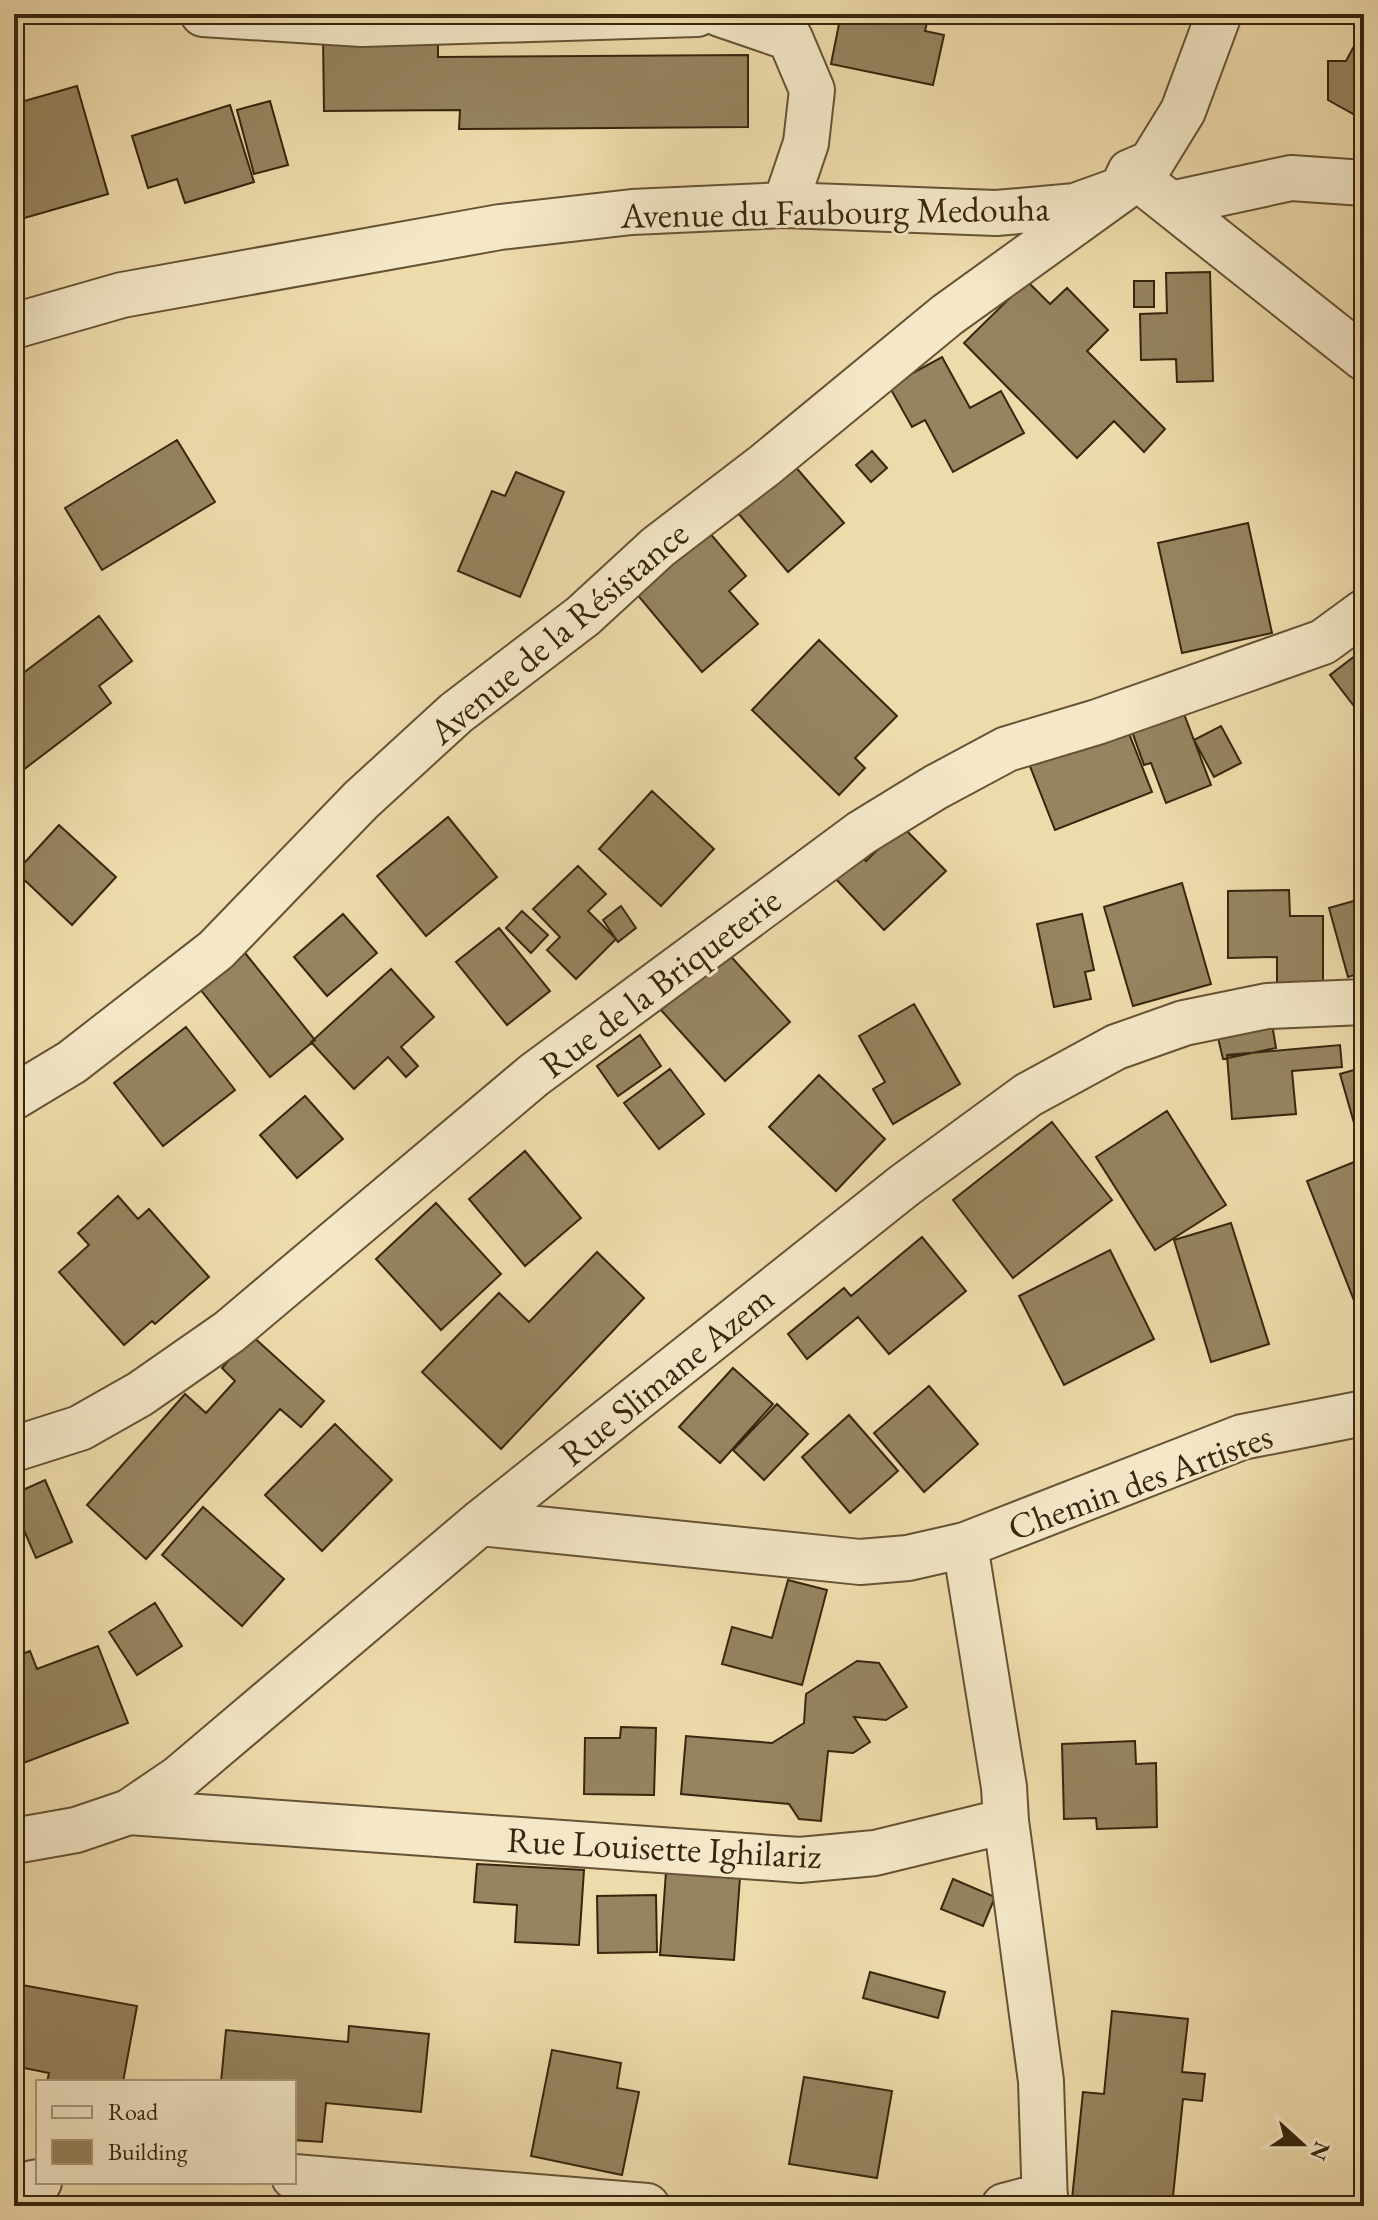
<svg xmlns="http://www.w3.org/2000/svg" width="1378" height="2220" viewBox="0 0 1378 2220" font-family="'EB Garamond',serif">
	<style>
		.building { fill: #968460; stroke: #37260e; stroke-width: 2 }
		.lines { fill: none; stroke-linecap: round; stroke-linejoin: round }
		.minor-casing { stroke: #655335; stroke-width: 48 }
		.minor { stroke: #f4e8c8; stroke-width: 44 }
		.labels { text-anchor: middle; stroke-width: 6; stroke-linejoin: round; paint-order: stroke }
		.street-label { font-size: 36px; fill: #37260e; stroke: #f4e8c8 }
	</style>
	<rect width="100%" height="100%" fill="#eedbab"/>
	<filter id="stains"><feTurbulence type="fractalNoise" baseFrequency=".0025" numOctaves="4"/><feColorMatrix values="0 0 0 0 .2 0 0 0 0 .09 0 0 0 0 .02 0 0 0 .5 -.17"/></filter>
	<radialGradient id="worn" r=".72"><stop offset=".6" stop-color="#630" stop-opacity="0"/><stop offset="1" stop-color="#630" stop-opacity=".3"/></radialGradient>
	<path class="building" d="M864 14H929L925 31 944 35 933 85 831 64 840 19 862 24Z
		M1360 14H1364V120L1328 100V61H1346L1359 37Z
		M438 34V57L748 55V127L459 129 460 110 324 111 323 35Z
		M77 86 108 194 14 221V104Z
		M270 101 288 165 254 174 237 110Z
		M230 105 254 182 185 203 177 179 148 188 132 136Z
		M1210 272 1213 381 1177 382 1176 359 1141 360 1140 314 1167 313 1166 273Z
		M1027 281 1050 304 1067 288 1108 330 1087 351 1165 429 1144 452 1114 421 1077 458 964 343Z
		M1134 281H1154V307H1134Z
		M942 357 970 408 1001 391 1024 433 953 472 925 420 912 427 889 386Z
		M177 440 215 502 102 570 65 508Z
		M872 451 887 468 871 482 856 465Z
		M793 464 844 523 788 572 738 513Z
		M516 472 564 492 520 597 458 571 492 491 505 496Z
		M1248 523 1272 633 1182 653 1158 543Z
		M703 525 746 576 729 591 758 624 702 672 630 586Z
		M99 616 132 661 99 686 111 703 14 777V680Z
		M819 640 897 716 855 758 865 768 839 795 752 710Z
		M1364 649V719L1330 675Z
		M1181 706 1211 785 1166 803 1151 763 1144 765 1130 726Z
		M1123 718 1152 792 1055 830 1026 756Z
		M1221 726 1241 763 1214 777 1194 740Z
		M652 791 714 849 661 906 599 849Z
		M448 817 497 877 426 936 377 876Z
		M59 825 116 877 72 925 16 872Z
		M902 826 946 871 884 930 835 878 860 855 866 861Z
		M578 866 606 894 588 911 616 939 576 979 547 950 560 937 533 909Z
		M1182 883 1211 984 1133 1006 1104 907Z
		M1289 890 1290 916H1323V983L1277 984V957L1228 958V891Z
		M1364 898V972L1348 977 1329 908Z
		M621 906 636 928 618 942 603 920Z
		M522 911 548 935 531 953 506 928Z
		M343 914 377 953 327 996 294 957Z
		M1082 914 1094 970 1085 972 1091 999 1054 1007 1037 924Z
		M499 928 550 991 507 1025 456 962Z
		M241 948 315 1040 270 1077 196 984Z
		M726 951 790 1022 725 1081 661 1010Z
		M391 969 434 1017 401 1047 418 1066 406 1077 388 1057 354 1089 311 1042Z
		M914 1004 960 1084 893 1124 873 1089 885 1082 859 1036Z
		M1271 1018 1276 1048 1223 1059 1216 1029Z
		M186 1027 235 1090 163 1146 114 1083Z
		M640 1035 661 1066 618 1096 597 1066Z
		M1340 1045 1342 1067 1292 1071 1296 1114 1232 1119 1227 1055Z
		M1364 1067V1120L1354 1123 1340 1074Z
		M670 1069 704 1114 659 1149 624 1103Z
		M819 1075 885 1139 836 1191 769 1127Z
		M305 1096 343 1139 297 1178 260 1135Z
		M1167 1111 1226 1205 1155 1250 1096 1157Z
		M1052 1122 1112 1200 1013 1278 953 1200Z
		M525 1151 581 1218 525 1266 469 1199Z
		M1364 1158V1326L1307 1181Z
		M118 1196 138 1219 149 1209 209 1277 155 1324 152 1321 124 1345 59 1272 89 1245 78 1233Z
		M436 1203 501 1274 441 1330 376 1259Z
		M1231 1223 1269 1344 1211 1362 1174 1240Z
		M922 1237 966 1291 889 1354 858 1317 807 1359 788 1334 844 1288 851 1296Z
		M1110 1250 1154 1339 1064 1385 1019 1296Z
		M597 1252 644 1298 501 1449 422 1372 499 1293 529 1322Z
		M251 1335 324 1401 301 1427 280 1409 146 1559 87 1505 185 1394 206 1413 235 1381 222 1368Z
		M733 1368 773 1404 720 1463 679 1427Z
		M929 1386 978 1444 924 1492 874 1433Z
		M777 1404 808 1434 764 1480 733 1450Z
		M849 1415 898 1471 850 1513 802 1457Z
		M335 1424 392 1480 322 1551 265 1495Z
		M45 1480 72 1542 36 1558 14 1507V1494Z
		M203 1507 284 1579 242 1626 162 1555Z
		M788 1580 827 1590 802 1685 722 1664 732 1627 772 1638Z
		M155 1603 182 1646 137 1675 109 1632Z
		M98 1646 128 1723 21 1764 14 1745V1657L30 1651 37 1669Z
		M857 1661 879 1663 907 1707 886 1720 854 1717 870 1742 853 1753 828 1751 821 1821 799 1819 789 1804 681 1794 686 1736 772 1743 804 1723 806 1694Z
		M621 1727 656 1728 654 1795 584 1794 585 1738H620Z
		M1135 1741 1136 1764 1156 1763 1157 1827 1097 1829 1096 1818 1064 1819 1062 1744Z
		M477 1864 584 1870 579 1945 515 1942 517 1905 474 1902Z
		M666 1872 740 1877 734 1960 660 1955Z
		M953 1879 995 1897 983 1926 941 1909Z
		M656 1895 657 1952 598 1953 597 1896Z
		M870 1972 945 1992 938 2018 863 1998Z
		M22 1985 137 2006 123 2082H47L49 2073 14 2066V2028Z
		M1112 2011 1188 2019 1182 2072 1205 2074 1202 2101 1183 2099 1172 2206H1134L1072 2199 1083 2092 1104 2094Z
		M349 2026 429 2034 421 2112 326 2103 322 2142 294 2140V2082H221L226 2030 348 2042Z
		M552 2050 621 2063 617 2088 639 2092 622 2175 531 2156Z
		M804 2077 892 2091 877 2178 789 2164Z"/>
	<g class="lines">
		<g class="minor-casing">
			<path id="minor" d="M203 14 362 24 697 14
				M720 14 790 38 812 90 806 143 785 205
				M1130 172 1364 358
				M1171 204 1291 178 1364 183
				M14 326 122 295 500 227 632 212 785 205 996 213 1075 206 1122 189 1130 172 1151 163 1183 111 1219 14
				M14 1097 72 1062 216 950 361 800 456 713 583 616 658 547 765 465 947 315 1122 189
				M14 1449 80 1428 140 1394 229 1332 534 1075 861 833 936 787 1007 749 1097 722 1323 642 1364 612
				M965 1545 1242 1437 1364 1413
				M129 1812 800 1860 875 1853 1006 1821 1004 1787 965 1545 908 1558 860 1562 480 1523
				M1006 1821 1041 2081 1045 2206
				M14 1841 76 1830 129 1812 179 1778 480 1523 905 1185 1028 1095 1116 1047 1184 1023 1267 1006 1364 1002
				M294 2177 647 2206
				M14 2194 33 2183 39 2182
				M1004 2206 1045 2195"/>
		</g>
		<use href="#minor" class="minor"/>
	</g>
	<g class="labels">
		<g class="street-label">
			<text transform="translate(835 211) rotate(-1)" y="13">Avenue du Faubourg Medouha</text>
			<text transform="translate(558 632) rotate(-40)" y="13">Avenue de la Résistance</text>
			<text transform="translate(660 982) rotate(-37)" y="13">Rue de la Briqueterie</text>
			<text transform="translate(666 1375) rotate(-39)" y="13">Rue Slimane Azem</text>
			<text transform="translate(1140 1481) rotate(-20)" y="13">Chemin des Artistes</text>
			<text transform="translate(664 1847) rotate(3)" y="13">Rue Louisette Ighilariz</text>
		</g>
	</g>
	<rect width="1378" height="2220" fill="none" stroke="#eedbab" stroke-width="48"/>
	<rect x="16" y="16" width="1346" height="2188" fill="none" stroke="#37260e" stroke-width="4"/>
	<rect x="24" y="24" width="1330" height="2172" fill="none" stroke="#37260e" stroke-width="2"/>
	<rect x="36" y="2080" width="260" height="104" fill="#f4e8c8" stroke="#a89a7e" stroke-width="2"/>
	<rect x="52" y="2106" width="40" height="12" fill="#f4e8c8" stroke="#a89a7e" stroke-width="2"/>
	<text x="108" y="2120" font-size="24" fill="#37260e">Road</text>
	<rect x="52" y="2140" width="40" height="24" fill="#968460" stroke="#a89a7e" stroke-width="2"/>
	<text x="108" y="2160" font-size="24" fill="#37260e">Building</text>
	<g transform="translate(1302 2144) rotate(111)" stroke="#f4e8c8" stroke-width="6" paint-order="stroke">
	<path d="M0-6L14 30L0 20L-14 30Z" fill="#37260e"/>
	<text y="-12" font-size="22" font-weight="bold" text-anchor="middle" fill="#37260e">N</text>
	</g>
	<rect width="100%" height="100%" filter="url(#stains)"/>
	<rect width="100%" height="100%" fill="url(#worn)"/>
</svg>
